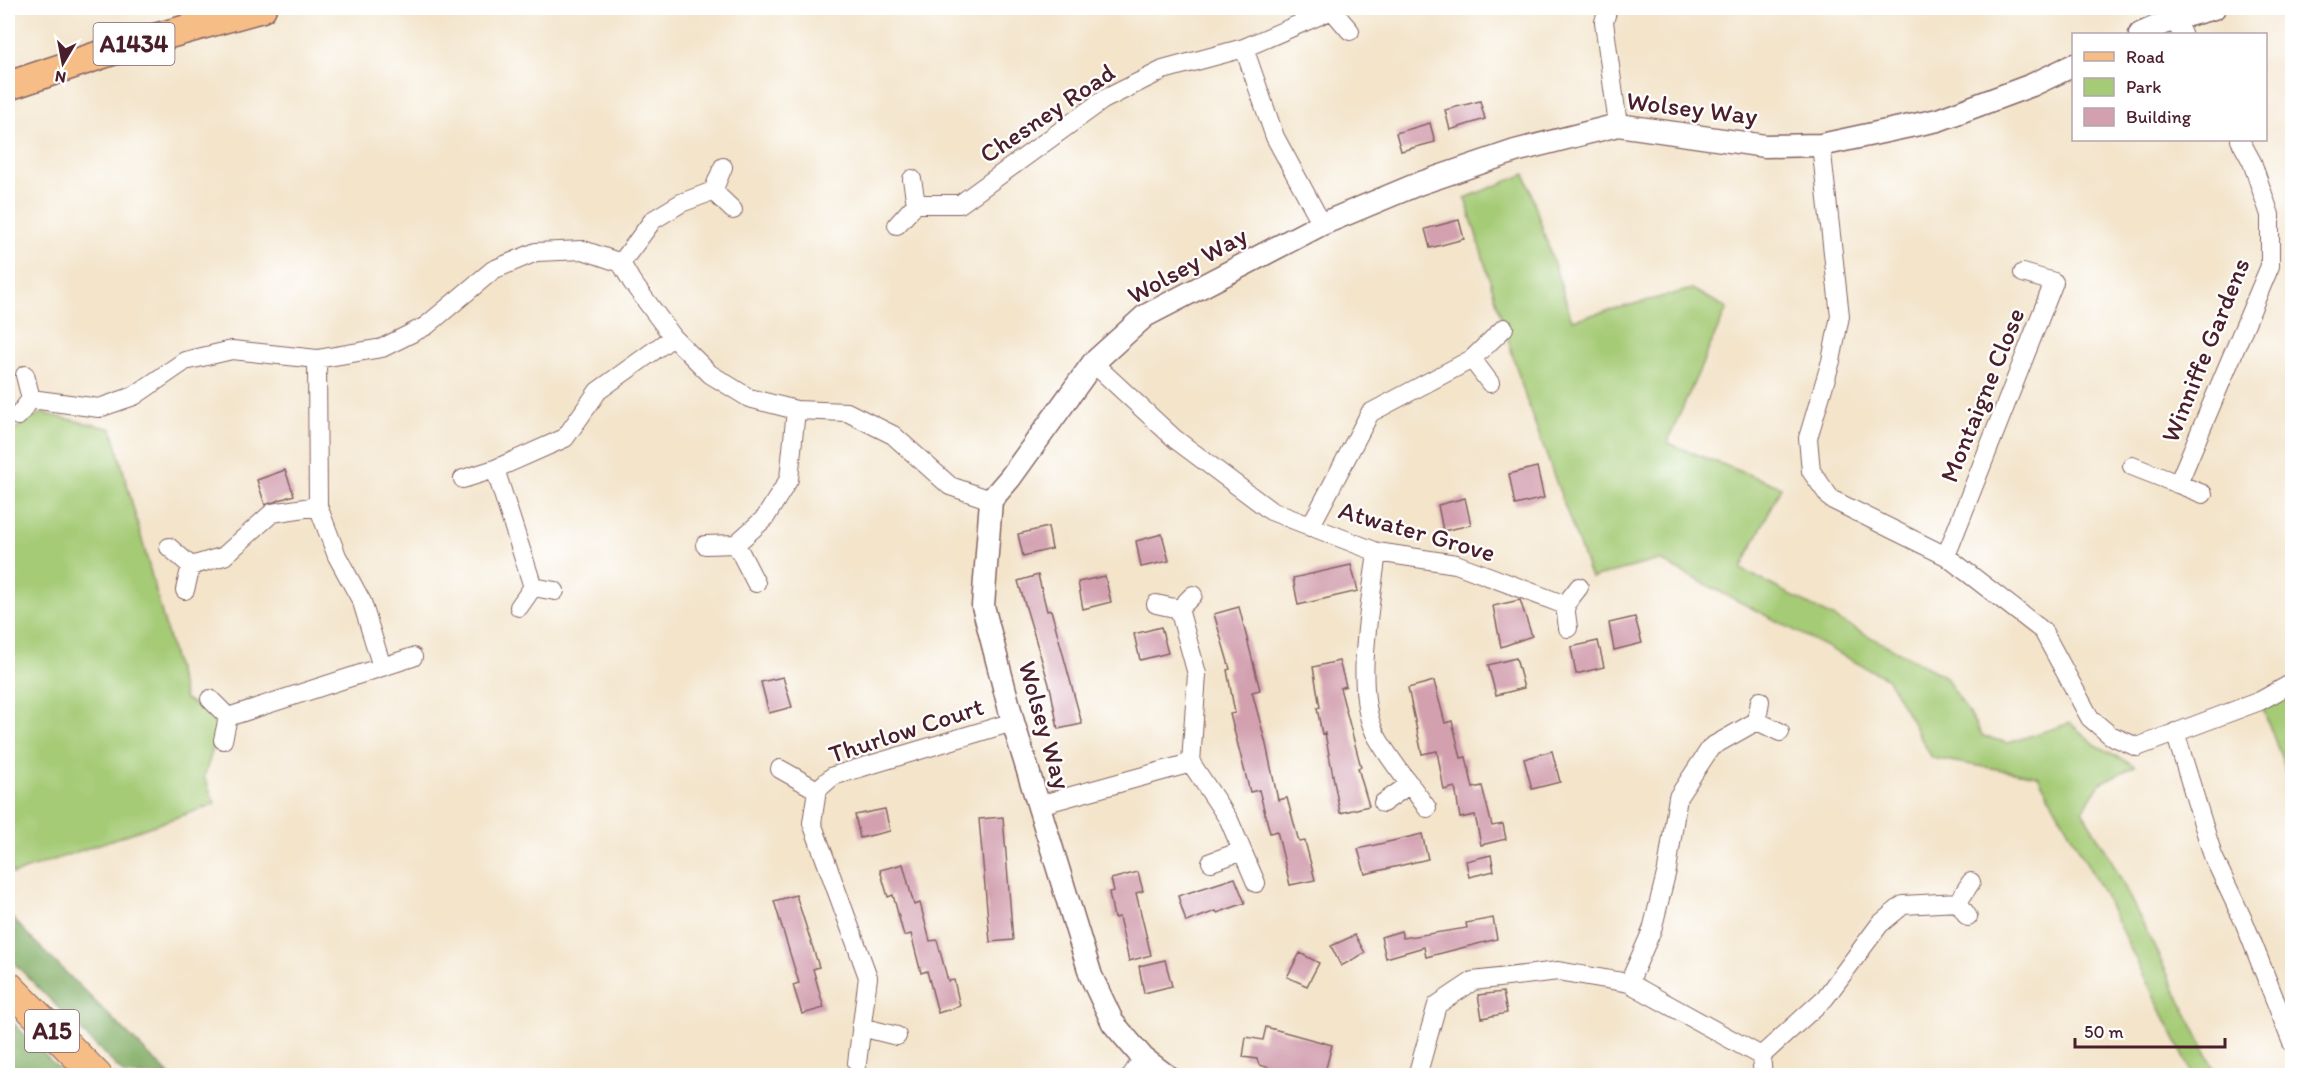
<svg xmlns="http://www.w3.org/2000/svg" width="2300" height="1083" viewBox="0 0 2300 1083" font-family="Itim,sans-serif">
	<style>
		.green { fill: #a5cb76; stroke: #787550; stroke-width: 1.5 }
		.forest { fill: #84af67; stroke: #676749; stroke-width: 1.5 }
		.building { fill: #d3a0b0 }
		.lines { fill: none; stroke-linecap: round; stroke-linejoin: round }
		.minor-casing { stroke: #856463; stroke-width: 20 }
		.tertiary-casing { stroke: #856463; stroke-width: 25 }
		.primary-casing { stroke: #856463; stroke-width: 31 }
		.trunk-casing { stroke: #856463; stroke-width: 32 }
		.minor { stroke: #fff; stroke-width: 18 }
		.tertiary { stroke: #fff; stroke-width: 22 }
		.primary { stroke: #f6be86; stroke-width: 28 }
		.trunk { stroke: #f6be86; stroke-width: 30 }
		.labels { text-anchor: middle; stroke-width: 4.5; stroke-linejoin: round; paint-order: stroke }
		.shield { fill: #fff; stroke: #80626b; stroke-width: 1.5 }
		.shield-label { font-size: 24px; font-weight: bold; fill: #4a1f2b }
		.street-label { font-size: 26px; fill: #4a1f2b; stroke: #fff }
	</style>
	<rect width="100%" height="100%" fill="#fff"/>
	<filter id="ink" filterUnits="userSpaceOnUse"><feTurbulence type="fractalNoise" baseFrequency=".0167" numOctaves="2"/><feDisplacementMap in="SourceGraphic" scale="12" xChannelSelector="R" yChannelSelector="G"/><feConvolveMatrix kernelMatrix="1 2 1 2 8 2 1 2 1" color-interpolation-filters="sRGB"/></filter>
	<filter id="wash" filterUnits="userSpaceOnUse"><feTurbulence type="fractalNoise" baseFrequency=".008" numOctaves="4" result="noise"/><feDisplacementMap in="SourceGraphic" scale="24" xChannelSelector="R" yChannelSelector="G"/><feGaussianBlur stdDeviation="1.35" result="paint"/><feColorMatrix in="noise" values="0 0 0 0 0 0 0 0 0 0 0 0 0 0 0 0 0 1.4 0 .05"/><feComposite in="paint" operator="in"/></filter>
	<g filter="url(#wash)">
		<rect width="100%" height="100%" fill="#f3e4ca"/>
		<path class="green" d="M1525 174 1572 320 1692 289 1727 308 1667 443 1781 487 1741 569 1945 676 1983 736 2008 743 2070 723 2096 745 2135 766 2100 783 2082 811 2111 859 2217 1075H2193L2101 889 2038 776 1932 758 1888 679 1659 560 1591 578 1526 399 1465 198Z
			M41 413 112 429 185 699 222 720 204 777 215 804 13 874 8 857V438L15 429Z
			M2292 683V786L2260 701Z"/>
		<path class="forest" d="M8 913 28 935 169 1075H125L8 957Z
			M8 1018 65 1075H15L8 1067Z"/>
		<g id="blocks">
			<path class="building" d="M1480 101 1485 119 1450 130 1445 110Z
				M1430 123 1435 142 1401 151 1396 133Z
				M1459 220 1464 239 1430 248 1425 229Z
				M1537 467 1544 498 1515 505 1509 474Z
				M285 470 294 495 265 505 257 480Z
				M1465 498 1471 525 1443 531 1438 505Z
				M1048 527 1052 549 1023 556 1018 534Z
				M1162 534 1169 561 1141 567 1136 541Z
				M1351 565 1358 591 1298 605 1293 578Z
				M1038 575 1047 611 1051 610 1082 724 1058 729 1051 691 1018 581Z
				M1105 576 1111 602 1083 609 1078 582Z
				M1520 600 1532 636 1501 647 1493 606Z
				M1239 607 1260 690 1252 692 1265 740 1278 800 1287 798 1299 842 1305 841 1315 880 1290 885 1277 831 1270 833 1259 790 1250 792 1230 714 1235 713 1227 670 1230 669 1214 614Z
				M1635 617 1642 643 1614 650 1609 623Z
				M1161 627 1168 653 1140 660 1134 634Z
				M1598 641 1604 667 1576 674 1571 647Z
				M1516 658 1524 688 1496 695 1488 665Z
				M1339 661 1346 686 1340 688 1361 767 1358 768 1369 806 1340 813 1325 733 1322 734 1317 708 1320 707 1313 667Z
				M783 677 792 707 769 713 761 682Z
				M1434 681 1445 723 1452 721 1461 758 1466 757 1473 788 1482 786 1492 826 1503 824 1506 839 1481 845 1475 815 1460 818 1455 787 1444 790 1437 751 1422 754 1408 688Z
				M1552 751 1560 782 1532 789 1524 759Z
				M885 809 890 831 860 838 855 815Z
				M1003 817 1013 940 990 942 979 819Z
				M1422 834 1428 859 1365 874 1358 849Z
				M1491 855 1494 871 1469 877 1466 861Z
				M903 864 914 905 920 903 930 941 937 940 948 981 954 980 960 1006 938 1013 927 971 921 973 911 934 904 936 893 895 888 897 880 870Z
				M1138 872 1143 891 1136 893 1151 955 1129 961 1119 917 1114 918 1109 892 1114 891 1111 879Z
				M1235 878 1245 903 1217 913 1216 911 1186 922 1178 896Z
				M796 895 819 967 813 969 824 1008 802 1014 793 985 799 983 774 901Z
				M1493 918 1497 939 1426 957 1424 947 1386 958 1381 937 1401 931 1403 938 1467 928 1466 923Z
				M1355 935 1365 953 1341 966 1331 946Z
				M1300 953 1319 963 1307 986 1287 977Z
				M1165 960 1172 986 1144 993 1139 966Z
				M1503 992 1507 1013 1482 1018 1478 995Z
				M1266 1027 1332 1045 1324 1076H1301L1259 1065 1257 1059 1243 1057 1246 1037 1263 1040Z"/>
		</g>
	</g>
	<g filter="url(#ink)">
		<use href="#blocks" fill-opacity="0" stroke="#856463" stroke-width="1.5"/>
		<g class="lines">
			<g class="minor-casing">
				<path id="minor" d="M1608 8 1604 22 1618 125
					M1332 10 1350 31
					M2174 19 2182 34
					M1244 48 1332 10 1334 8
					M1821 145 1840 316 1831 361 1808 438 1811 471 1831 499 1946 556 2043 631 2090 718 2110 735 2137 747 2260 701 2292 683
					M912 179 916 204H960L1103 100 1163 70 1244 48 1275 137 1322 224
					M713 191 723 167
					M897 225 916 204
					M621 263 653 220 681 203 713 191 733 210
					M1472 359 1490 383
					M1093 363 1175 439 1271 511 1377 552 1456 564 1565 605 1579 587
					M25 375 31 399
					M18 416 31 399 99 408 134 396 185 361 232 350 317 359 382 348 426 326 493 270 536 252 583 250 621 263 632 282 673 337 710 374 749 398 796 410 847 412 893 435 950 486 991 500
					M2132 466 2178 484
					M463 479 495 469
					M2203 494 2178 484 2270 266V215L2252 162 2240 140
					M1310 527 1370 413 1472 359 1504 328
					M705 545 736 544
					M169 547 191 566
					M1377 552C1371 601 1352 694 1377 737 1391 762 1411 785 1427 808
					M1946 556 2054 282 2023 273
					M756 583 736 544 765 518 789 479 796 410
					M533 587 555 591
					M185 590 191 566 224 556 272 513 318 506
					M1565 605 1568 628
					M519 607 533 587 495 469 565 438 598 391 673 337
					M1179 609 1193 595
					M382 667 413 657
					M210 699 228 717
					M1757 721 1780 732
					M2175 732 2213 856 2245 924 2292 1043
					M223 740 228 717 382 667 362 602 337 556 318 506 317 359
					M1191 763 1229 820 1256 883
					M780 769 817 790
					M1383 803 1410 784
					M1039 805 1191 763 1197 674 1179 609 1156 604
					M1211 862 1242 851
					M1958 902 1968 917
					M1629 983 1652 930 1667 870 1678 797 1711 747 1757 721 1760 701
					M861 1027 897 1036
					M1761 1056 1763 1076
					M857 1063 868 977 812 823 817 790 833 776 1013 722
					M1131 1076 1143 1058
					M1417 1076 1437 1005 1473 981 1558 971 1629 983 1761 1056 1825 998 1880 924 1903 905 1958 902 1971 882"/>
			</g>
			<g class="tertiary-casing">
				<path id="tertiary" d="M2140 34 2174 19 2214 8
					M1167 1076 1143 1058 1113 1023 1091 976 1013 722 983 606 991 500 1010 478 1093 363 1145 316 1322 224 1418 184 1515 151 1618 125 1765 146 1821 145 1938 120 2032 85 2074 65"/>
			</g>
			<g class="primary-casing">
				<path id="primary" d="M8 86 130 45 262 8"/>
			</g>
			<g class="trunk-casing">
				<path id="trunk" d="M8 986 97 1076"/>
			</g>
			<use href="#minor" class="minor"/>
			<use href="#tertiary" class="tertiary"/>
			<use href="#primary" class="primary"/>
			<use href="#trunk" class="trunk"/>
		</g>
	</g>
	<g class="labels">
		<g class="shield">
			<rect x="93.5" y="23" width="81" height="42" rx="4.5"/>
			<rect x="25" y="1010" width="54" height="42" rx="4.5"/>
		</g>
		<g class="shield-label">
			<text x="134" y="52">A1434</text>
			<text x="52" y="1039">A15</text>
		</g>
		<g class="street-label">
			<text transform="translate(1692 108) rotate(7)" y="9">Wolsey Way</text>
			<text transform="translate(1047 113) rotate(-34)" y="9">Chesney Road</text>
			<text transform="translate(1187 265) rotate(-29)" y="9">Wolsey Way</text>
			<text transform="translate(2205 350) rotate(-68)" y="9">Winniffe Gardens</text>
			<text transform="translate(1982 395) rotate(-68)" y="9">Montaigne Close</text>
			<text transform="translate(1417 531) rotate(16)" y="9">Atwater Grove</text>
			<text transform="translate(1045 725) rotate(74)" y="9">Wolsey Way</text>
			<text transform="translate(906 730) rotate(-18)" y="9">Thurlow Court</text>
		</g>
	</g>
	<rect width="2300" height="1083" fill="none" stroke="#fff" stroke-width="30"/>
	<rect x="2072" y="33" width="195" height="108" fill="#ffffff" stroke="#b7a5aa" stroke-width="1.5"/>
	<rect x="2084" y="52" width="30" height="9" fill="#f6be86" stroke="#b7a5aa" stroke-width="1.5"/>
	<text x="2126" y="63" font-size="18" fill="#4a1f2b">Road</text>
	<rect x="2084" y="78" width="30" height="18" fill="#a5cb76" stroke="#b7a5aa" stroke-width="1.5"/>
	<text x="2126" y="93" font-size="18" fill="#4a1f2b">Park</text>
	<rect x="2084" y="108" width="30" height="18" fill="#d3a0b0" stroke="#b7a5aa" stroke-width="1.5"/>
	<text x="2126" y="123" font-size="18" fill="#4a1f2b">Building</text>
	<g transform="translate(63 63) rotate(190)" stroke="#ffffff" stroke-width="4.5" paint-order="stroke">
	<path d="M0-4.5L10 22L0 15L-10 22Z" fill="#4a1f2b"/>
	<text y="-9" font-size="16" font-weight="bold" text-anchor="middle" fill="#4a1f2b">N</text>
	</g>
	<path d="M2075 1038v9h150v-9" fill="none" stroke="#4a1f2b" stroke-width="3"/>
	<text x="2084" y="1038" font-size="18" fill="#4a1f2b" stroke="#ffffff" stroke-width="4.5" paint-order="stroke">50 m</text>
</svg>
